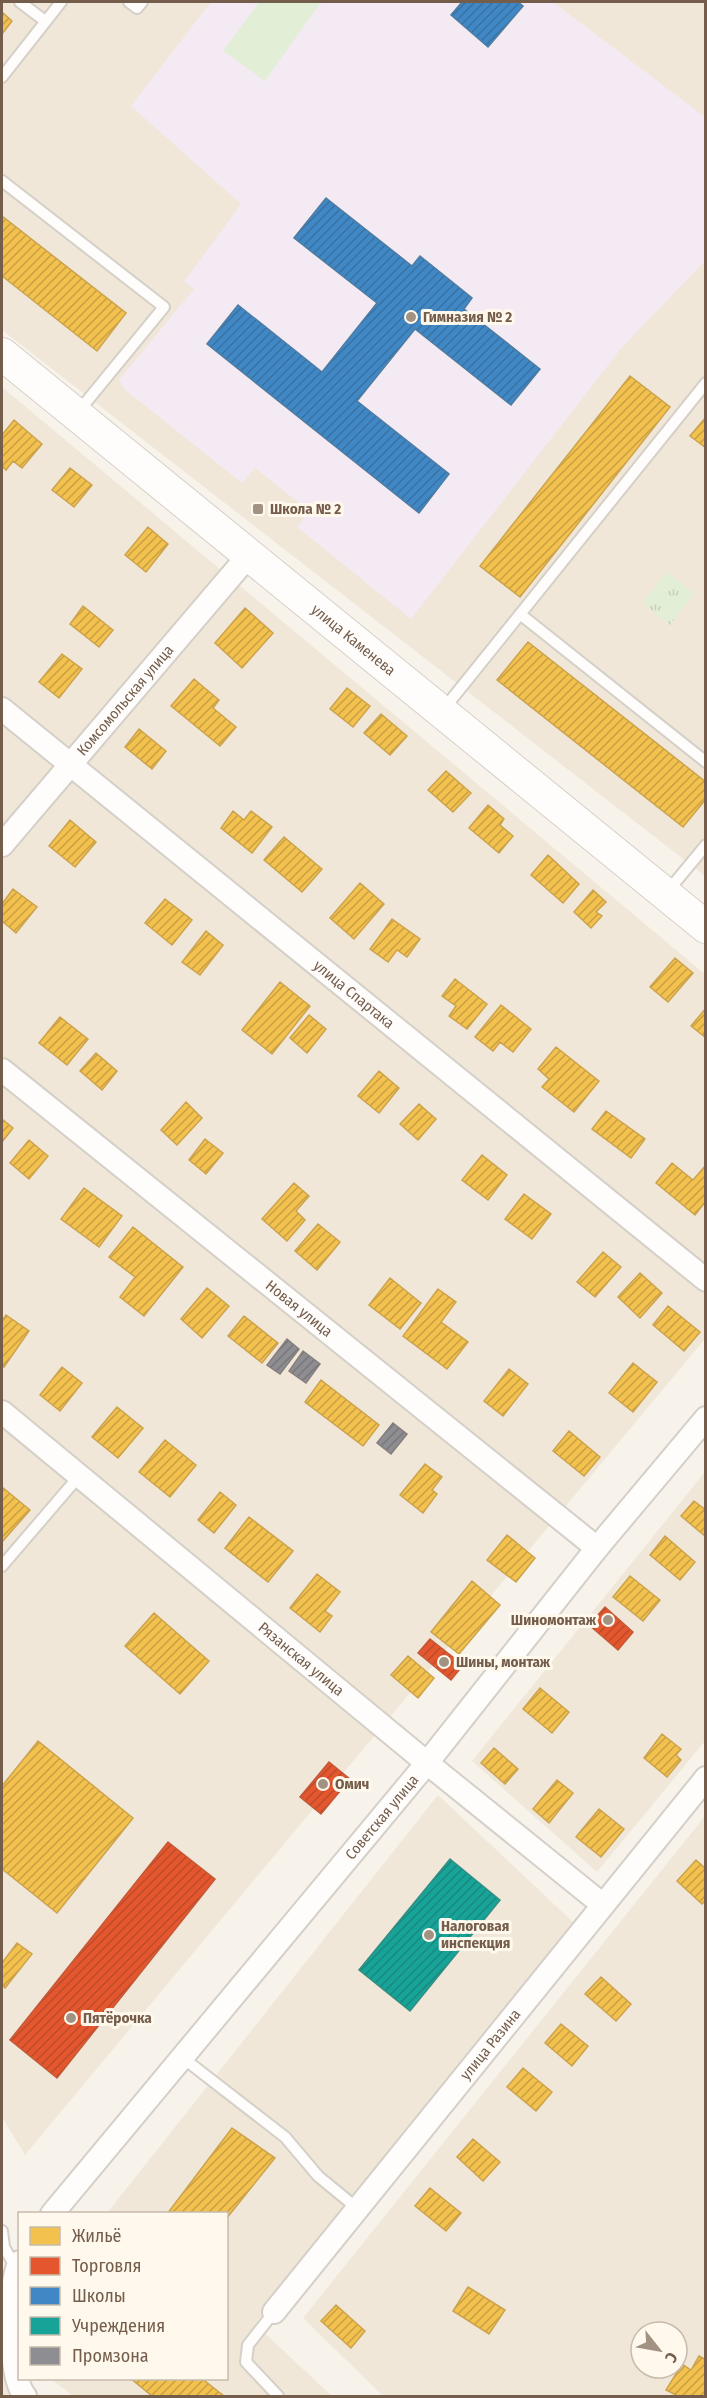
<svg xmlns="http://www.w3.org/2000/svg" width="707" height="2398" viewBox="0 0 707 2398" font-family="'Fira Sans Condensed',sans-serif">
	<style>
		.residential { fill: #f0e7d9; fill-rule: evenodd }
		.education { fill: #f4eaf3 }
		.green { fill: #e2eed6 }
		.park { fill: url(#park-tufts) }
		.homes { fill: url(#homes-hatch); stroke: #cca34d; stroke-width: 1.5 }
		.shops { fill: url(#shops-hatch); stroke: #c35937; stroke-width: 1.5 }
		.schools { fill: url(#schools-hatch); stroke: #4f7ba0; stroke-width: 1.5 }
		.public { fill: url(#public-hatch); stroke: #338e81; stroke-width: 1.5 }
		.industry { fill: url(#industry-hatch); stroke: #867f7d; stroke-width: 1.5 }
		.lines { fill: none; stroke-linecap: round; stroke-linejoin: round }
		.lane-casing { stroke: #d4cfc7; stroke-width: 14 }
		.street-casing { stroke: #d4cfc7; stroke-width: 26 }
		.secondary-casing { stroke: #d5cfc6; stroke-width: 34 }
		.lane { stroke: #fefdfc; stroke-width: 10 }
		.street { stroke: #fefdfc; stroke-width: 22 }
		.secondary { stroke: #fefdfc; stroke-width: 32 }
		.poi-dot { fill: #a29283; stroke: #fff9ed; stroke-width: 2 }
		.labels { text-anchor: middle; stroke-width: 6; stroke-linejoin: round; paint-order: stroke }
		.poi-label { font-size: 15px; font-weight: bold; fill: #755d4b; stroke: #fff9ed; text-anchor: start }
		.street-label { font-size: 15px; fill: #755d4b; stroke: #fff9ed }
	</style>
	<defs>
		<pattern id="park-tufts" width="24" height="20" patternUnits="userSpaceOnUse" patternTransform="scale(1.5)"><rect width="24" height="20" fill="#e2eed6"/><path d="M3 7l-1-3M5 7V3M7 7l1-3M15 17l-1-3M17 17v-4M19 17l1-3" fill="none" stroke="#c5ceb9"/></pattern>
		<pattern id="homes-hatch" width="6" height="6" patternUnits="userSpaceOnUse" patternTransform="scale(1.5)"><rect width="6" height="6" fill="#f2c14e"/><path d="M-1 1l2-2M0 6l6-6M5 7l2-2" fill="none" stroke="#c9a043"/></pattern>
		<pattern id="shops-hatch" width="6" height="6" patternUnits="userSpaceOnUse" patternTransform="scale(1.5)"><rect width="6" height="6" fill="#e4572e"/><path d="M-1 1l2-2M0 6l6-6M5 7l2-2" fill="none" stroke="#bd4b29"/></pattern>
		<pattern id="schools-hatch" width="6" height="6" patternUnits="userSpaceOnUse" patternTransform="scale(1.5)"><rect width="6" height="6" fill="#3f88c5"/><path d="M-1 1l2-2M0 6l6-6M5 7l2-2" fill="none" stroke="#3972a2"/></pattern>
		<pattern id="public-hatch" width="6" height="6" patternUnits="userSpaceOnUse" patternTransform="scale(1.5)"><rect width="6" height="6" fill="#17a398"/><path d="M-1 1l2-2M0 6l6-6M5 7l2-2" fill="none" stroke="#19887e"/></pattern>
		<pattern id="industry-hatch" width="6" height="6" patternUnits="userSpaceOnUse" patternTransform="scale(1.5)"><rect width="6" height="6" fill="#8d8d92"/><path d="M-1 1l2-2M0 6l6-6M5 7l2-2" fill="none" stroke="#787679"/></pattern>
	</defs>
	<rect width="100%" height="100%" fill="#f7f3eb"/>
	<path class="residential" d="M2 2H705V876L2 330Z
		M2 387 706 975 705 1339 25 2155 2 2117Z
		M705 1472V1741L597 1872 472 1761Z
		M438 1795 573 1922 255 2324 332 2396H73L51 2379 226 2378V2214L107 2213Z
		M705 1816V2396H383L303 2318ZM641 2332H677V2368H641Z
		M2 2334 8 2393V2396H2Z"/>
	<path class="education" d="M211 2H553L705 117V261L623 346 411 619 297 527 309 511 255 468 242 483 124 389 119 380 194 289 184 282 241 204 131 106Z"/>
	<path class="green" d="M259 2H321L265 81 223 51Z"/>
	<path class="park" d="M667 572 694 594 670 625 643 603Z"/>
	<path class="homes" d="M2 12 12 21 2 34Z
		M2 216 126 313 97 351 2 276Z
		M630 376 670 407 520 597 480 566Z
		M706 417V448L690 436Z
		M14 420 42 444 22 468 13 461 6 470 2 466V435Z
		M70 468 92 485 74 507 52 490Z
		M148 527 168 544 146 572 125 555Z
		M83 606 113 630 99 647 70 624Z
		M245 608 273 633 242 668 215 643Z
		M528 642 706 782V799L683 827 497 680Z
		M62 654 82 669 59 698 39 682Z
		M194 679 219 700 213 708 236 727 220 746 171 706Z
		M347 688 370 706 353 727 330 709Z
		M381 714 407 736 390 755 364 733Z
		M139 729 166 751 152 769 125 747Z
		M446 771 471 793 453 812 428 790Z
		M488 805 504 819 500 825 513 836 499 853 469 828Z
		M233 811 244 820 251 811 272 827 252 853 221 828Z
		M70 820 96 842 75 867 49 846Z
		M284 837 322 869 302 892 264 860Z
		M548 855 579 884 563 903 531 875Z
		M360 883 384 904 354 939 330 918Z
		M13 889 37 907 16 933 2 921V904Z
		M593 890 606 902 596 912 602 916 591 928 574 912Z
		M165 899 192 920 172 945 145 923Z
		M392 919 420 939 407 957 397 950 388 962 370 949Z
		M206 931 223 945 200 975 182 962Z
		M675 958 693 973 668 1002 650 987Z
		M455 979 487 1004 467 1029 449 1016 456 1006 442 996Z
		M280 982 310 1006 272 1054 242 1030Z
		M501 1005 531 1029 513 1052 500 1042 493 1051 475 1037Z
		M706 1008V1038L691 1026Z
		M309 1015 326 1029 307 1053 290 1038Z
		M60 1017 88 1039 67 1065 39 1043Z
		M556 1047 599 1081 574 1112 542 1087 549 1079 538 1069Z
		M96 1053 117 1071 102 1090 80 1071Z
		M379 1071 399 1088 379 1113 358 1096Z
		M186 1102 202 1118 177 1145 161 1130Z
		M419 1104 436 1119 418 1140 400 1124Z
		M606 1111 645 1139 631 1158 592 1129Z
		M2 1119 13 1128 2 1142Z
		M205 1139 223 1153 206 1174 189 1160Z
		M29 1140 48 1156 29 1179 10 1163Z
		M482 1155 507 1175 488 1200 462 1180Z
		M672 1163 693 1180 706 1165V1201L695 1215 656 1183Z
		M294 1183 309 1196 296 1211 305 1220 287 1241 262 1219Z
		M84 1188 122 1216 99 1247 61 1219Z
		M524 1194 551 1214 532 1239 505 1219Z
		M318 1224 340 1242 317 1270 295 1251Z
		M133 1227 183 1267 144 1316 120 1297 135 1277 109 1257Z
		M603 1252 621 1267 595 1297 577 1282Z
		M640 1273 662 1293 640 1318 618 1297Z
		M390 1278 421 1303 400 1329 369 1305Z
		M207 1288 229 1306 202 1338 181 1319Z
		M438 1289 456 1302 441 1322 468 1342 447 1369 403 1336Z
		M668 1306 700 1332 684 1351 653 1325Z
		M6 1315 29 1331 4 1367 2 1365V1321Z
		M244 1316 278 1343 262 1363 228 1336Z
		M633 1363 657 1382 633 1412 609 1393Z
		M62 1367 82 1383 60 1411 40 1395Z
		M509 1369 528 1384 503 1416 484 1401Z
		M321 1380 379 1425 363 1446 305 1402Z
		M117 1407 143 1428 118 1458 92 1437Z
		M569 1431 600 1457 584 1476 553 1451Z
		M165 1440 196 1465 170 1497 139 1472Z
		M425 1464 442 1477 432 1490 437 1494 423 1513 400 1495Z
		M2 1487 30 1510 2 1542Z
		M220 1492 236 1505 214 1533 198 1520Z
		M694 1501 706 1510V1537L681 1516Z
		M249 1517 293 1551 268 1582 225 1548Z
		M507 1535 535 1558 516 1582 487 1560Z
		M665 1536 695 1562 680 1580 650 1555Z
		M317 1574 340 1592 325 1611 332 1616 320 1632 290 1608Z
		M630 1576 660 1600 643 1621 613 1597Z
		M472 1581 500 1605 459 1654 431 1632Z
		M154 1613 209 1661 180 1694 125 1646Z
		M408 1656 434 1678 418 1698 391 1675Z
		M540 1688 569 1712 552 1733 523 1709Z
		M662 1734 681 1749 676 1755 681 1760 667 1777 644 1758Z
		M38 1741 133 1818 57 1913 2 1869V1786Z
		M494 1748 518 1769 505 1784 481 1763Z
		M557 1780 573 1793 549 1823 533 1809Z
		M599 1809 624 1829 601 1857 576 1837Z
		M696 1860 706 1869V1900L702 1904 677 1881Z
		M17 1943 32 1954 5 1988 2 1984V1963Z
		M601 1977 631 2004 616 2021 585 1994Z
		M561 2024 588 2046 572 2066 545 2043Z
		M523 2068 552 2092 536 2111 507 2087Z
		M232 2128 275 2158 226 2219V2214H167Z
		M473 2139 500 2162 483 2181 457 2157Z
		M430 2188 461 2213 446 2231 415 2206Z
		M468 2287 505 2310 489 2334 453 2311Z
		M336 2305 365 2331 351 2348 321 2321Z
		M699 2356 706 2360V2396H678L666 2390 682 2364 691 2370Z
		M130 2378H201L224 2396H152Z"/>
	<path class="shops" d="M605 1607 633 1632 618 1650 589 1625Z
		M430 1639 463 1665 451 1680 418 1653Z
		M329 1762 350 1779 321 1814 300 1797Z
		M168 1842 215 1879 57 2078 10 2040Z"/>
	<path class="schools" d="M462 2H518L523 6 488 47 451 15Z
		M326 198 412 266 420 256 472 298 464 309 540 369 511 405 415 329 357 401 449 474 419 513 207 344 238 305 322 372 377 303 294 238Z"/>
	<path class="public" d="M450 1859 500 1900 410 2011 359 1970Z"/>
	<path class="industry" d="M287 1339 299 1349 280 1374 267 1365Z
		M303 1351 320 1364 306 1383 289 1371Z
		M393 1423 407 1434 391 1454 377 1443Z"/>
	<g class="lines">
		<g class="lane-casing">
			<path id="lane" d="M20 2 45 21
				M129 2 137 8 142 2
				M2 77 61 2
				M2 181 164 307 78 412
				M520 614 706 762
				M443 710 706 383
				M668 891 706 845
				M2 1566 80 1475
				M183 2058 285 2137 318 2176 358 2209
				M2 2231 4 2247 16 2268
				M274 2312 248 2345 246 2362 278 2396"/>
		</g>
		<g class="street-casing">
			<g id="street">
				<path id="s1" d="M2 709 706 1280"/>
				<path id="s2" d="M2 845 249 555"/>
				<path id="s3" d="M2 1070 597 1548"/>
				<path id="s4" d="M2 1412 427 1763 603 1905"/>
				<path id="s5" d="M52 2214 427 1763 597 1548 706 1418"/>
				<path d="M20 2262C7 2283 9 2379 25 2396"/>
				<path id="s6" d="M274 2312 706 1778"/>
			</g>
		</g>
		<g class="secondary-casing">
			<g id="secondary">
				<path id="s7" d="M2 354 706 927"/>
			</g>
		</g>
		<use href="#lane" class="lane"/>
		<use href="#street" class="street"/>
		<use href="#secondary" class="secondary"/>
	</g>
	<g class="poi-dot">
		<circle cx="411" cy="317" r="6"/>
		<rect x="252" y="503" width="12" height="12" rx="3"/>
		<circle cx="608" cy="1620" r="6"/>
		<circle cx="444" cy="1662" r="6"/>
		<circle cx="323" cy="1784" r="6"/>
		<circle cx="429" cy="1935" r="6"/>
		<circle cx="71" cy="2018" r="6"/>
	</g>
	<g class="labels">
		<g class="poi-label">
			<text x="423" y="322">Гимназия № 2</text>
			<text x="270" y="514">Школа № 2</text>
			<text x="596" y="1625" text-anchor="end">Шиномонтаж</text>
			<text x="456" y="1667">Шины, монтаж</text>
			<text x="335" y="1789">Омич</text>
			<text x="441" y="1931">Налоговая<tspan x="441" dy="17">инспекция</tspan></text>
			<text x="83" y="2023">Пятёрочка</text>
		</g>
		<g class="street-label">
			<text dy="5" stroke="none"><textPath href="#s7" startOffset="453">улица Каменева</textPath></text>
			<text dy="5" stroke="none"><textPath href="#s2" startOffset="190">Комсомольская улица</textPath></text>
			<text dy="5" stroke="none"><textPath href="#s1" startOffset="453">улица Спартака</textPath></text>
			<text dy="5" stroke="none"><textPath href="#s3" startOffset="381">Новая улица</textPath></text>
			<text dy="5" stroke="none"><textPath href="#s4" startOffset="388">Рязанская улица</textPath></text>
			<text dy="5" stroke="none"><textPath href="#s5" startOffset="516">Советская улица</textPath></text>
			<text dy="5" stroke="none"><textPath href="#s6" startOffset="344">улица Разина</textPath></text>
		</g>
	</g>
	<rect width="707" height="2398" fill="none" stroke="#755d4b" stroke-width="6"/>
	<rect x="18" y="2212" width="210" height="168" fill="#fff9ed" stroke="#c8bbac" stroke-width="1.5"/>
	<rect x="30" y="2227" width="30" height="18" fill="#f2c14e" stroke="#c8bbac" stroke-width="1.5"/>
	<text x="72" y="2242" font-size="18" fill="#755d4b">Жильё</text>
	<rect x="30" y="2257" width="30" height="18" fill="#e4572e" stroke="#c8bbac" stroke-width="1.5"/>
	<text x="72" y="2272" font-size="18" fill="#755d4b">Торговля</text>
	<rect x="30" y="2287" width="30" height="18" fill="#3f88c5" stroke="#c8bbac" stroke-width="1.5"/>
	<text x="72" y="2302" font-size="18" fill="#755d4b">Школы</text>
	<rect x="30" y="2317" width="30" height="18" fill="#17a398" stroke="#c8bbac" stroke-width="1.5"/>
	<text x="72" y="2332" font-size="18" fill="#755d4b">Учреждения</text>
	<rect x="30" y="2347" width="30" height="18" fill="#8d8d92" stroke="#c8bbac" stroke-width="1.5"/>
	<text x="72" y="2362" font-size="18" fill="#755d4b">Промзона</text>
	<g transform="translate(659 2350) rotate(121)"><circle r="28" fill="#fff9ed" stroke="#c8bbac" stroke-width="1.5"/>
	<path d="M0-4.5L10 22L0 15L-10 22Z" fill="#a29283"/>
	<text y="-9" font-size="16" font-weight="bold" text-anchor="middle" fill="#755d4b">С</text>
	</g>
</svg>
